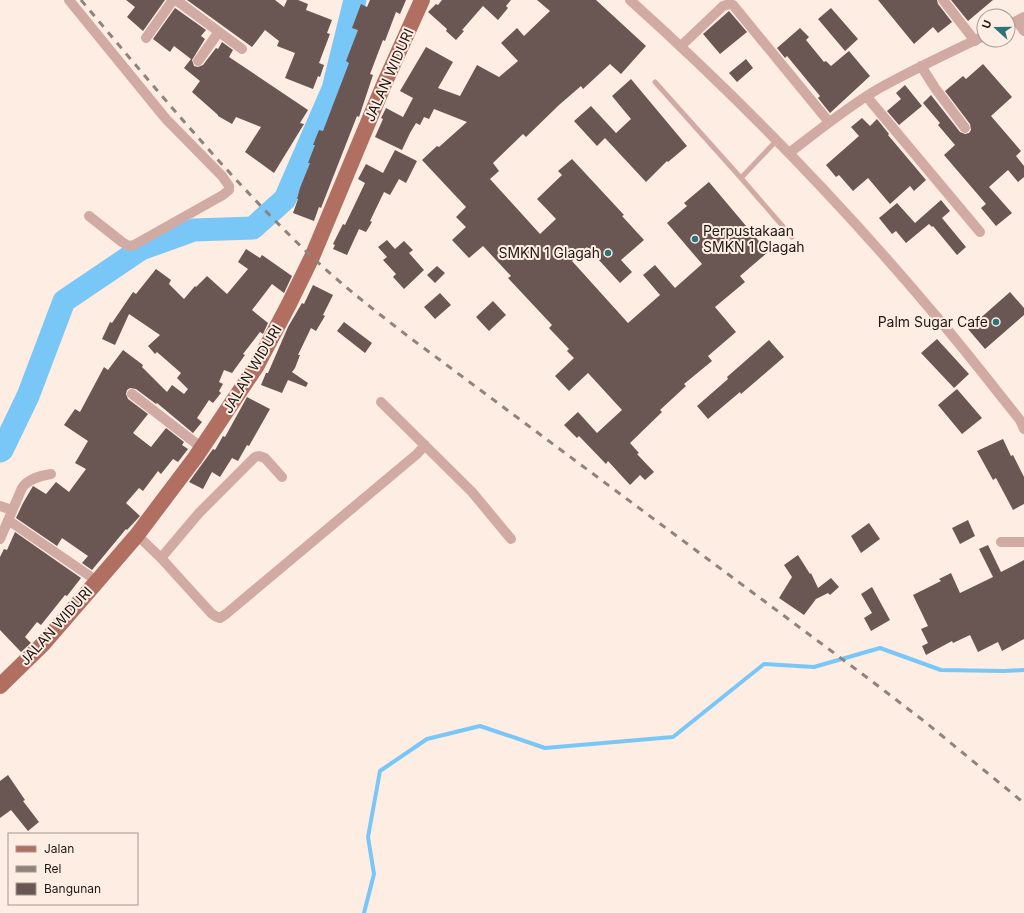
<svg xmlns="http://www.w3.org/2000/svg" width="1024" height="913" viewBox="0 0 1024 913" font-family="Inter,sans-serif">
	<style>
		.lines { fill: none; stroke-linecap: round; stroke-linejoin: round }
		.stream { stroke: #79c7f7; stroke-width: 4 }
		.river { stroke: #79c7f7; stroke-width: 23 }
		.building { fill: #6a5652 }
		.service { stroke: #d1aba3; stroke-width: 5 }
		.minor { stroke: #d1aba3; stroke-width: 10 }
		.primary { stroke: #b16f62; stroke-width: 16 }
		.rail { stroke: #8f837c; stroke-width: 3; stroke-dasharray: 7 7; stroke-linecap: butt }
		.poi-dot { fill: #2b747b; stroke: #fdede3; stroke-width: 1.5 }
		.labels { text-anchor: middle; stroke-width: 4; stroke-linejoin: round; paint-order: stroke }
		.street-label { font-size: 14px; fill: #1f1814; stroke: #fdede3 }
		.poi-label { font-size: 14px; fill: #1f1814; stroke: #fdede3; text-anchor: end }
	</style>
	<rect width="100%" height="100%" fill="#fdede3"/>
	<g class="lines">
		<path class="stream" d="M364 913 374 874 368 837 380 771 427 739 480 726 545 748 673 737 764 664 814 667 880 648 941 670 1004 671 1024 670"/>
		<path class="river" d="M0 451 2 450 28 396 64 301 141 249 194 230 253 228 285 199 333 89 355 0"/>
	</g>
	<path class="building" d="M126 0H165L143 31 127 17 135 7Z
		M187 0H275L284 7 287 0H298L308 4 306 10 332 20 327 33 330 34 319 63 324 65 320 77 318 76 313 89 285 78 295 53 277 46 279 41 265 30 252 47Z
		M370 0H406L400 14 396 12 385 41 383 40 370 74 373 75 359 117 357 116 321 208 319 207 314 221 293 213 298 199H297L300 188 310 163H308L315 145H313L319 130 323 131 349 63 346 61 358 30 352 28 361 4 367 7Z
		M442 0H511L506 6 508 8 498 20 483 6 462 30 464 31 456 40 446 31 447 29 428 12 436 4 438 5Z
		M537 0H596L646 46 621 74 610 64 583 89 581 86 559 105 526 137 523 134 493 163 499 171 490 179 540 234 556 219 537 199 562 175 558 171 572 159 624 215 622 216 644 240 621 260 632 272 620 283 587 247 572 261 628 323 660 295 643 275 655 265 675 288 702 264 667 223 687 206 684 203 709 182 768 252 740 276 745 282 715 307 736 332 708 356 712 361 684 384 686 386 660 410 662 412 630 443 639 453 637 454 654 472 645 480 640 475 630 485 608 461 606 464 579 436 577 438 564 425 578 412 597 433 622 410 588 373 569 391 555 376 574 358 567 351 569 349 549 328 552 325 508 278 511 276 483 246 469 258 452 240 466 227 456 217 466 207 422 160 437 146 439 147 467 122 434 109 429 119 424 117 420 125 416 123 410 133 402 150 375 137 383 119 381 118 386 108 403 117 413 98 400 91 426 47 453 62 438 88 460 96 477 65 499 77 518 61 501 43 517 28 524 36 550 11Z
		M878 0H937L938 4 952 22 938 33 933 27 914 44Z
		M951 0H993L968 21Z
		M175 8 206 30 201 36 205 39 192 60 194 66 198 67 203 65 216 48 218 49 222 42 233 50 229 57 308 110 300 123 304 124 274 173 245 152 261 127 236 117 232 124 218 116V115L192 92 200 81 184 68 191 59 174 46 170 52 153 39Z
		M831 8 858 39 845 51 818 19Z
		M729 11 747 32 720 54 703 34Z
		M800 28 809 37 806 40 824 62 826 61 831 66 849 51 870 76 830 113 818 98 820 96 787 56 785 58 777 48Z
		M746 59 753 68 737 82 729 73Z
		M983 64 1012 97 991 116 1021 151 1016 156 1024 166V177L1018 182 1008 170 989 187 1012 213 996 226 981 208 986 204 944 155 955 145 938 125 940 123 923 103 931 95 960 132 965 134 969 133 971 130 970 124 945 91 963 76 966 79Z
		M631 79 687 146 668 162 667 161 646 182 605 138 597 146 574 121 591 106 616 133 631 119 612 96Z
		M905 85 922 106 899 125 887 111 901 99 896 93Z
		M862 118 870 126 877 119 889 134 888 135 926 180 914 191 910 186 890 204 868 178 853 191 839 175 836 177 826 165 859 136 851 127Z
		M395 150 417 161 406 183 399 179 390 195 384 192 370 221 372 222 366 232 359 229 347 255 333 249 335 245 333 244 343 224 345 225 365 183 358 179 366 164 383 173Z
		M941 200 950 211 942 218 966 247 957 255 933 226 932 227 929 224 906 243 896 231 892 234 879 218 897 203 915 223Z
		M387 240 395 249 404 241 413 250 409 253 424 270 404 289 393 277 396 274 383 260 387 257 378 247Z
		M246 249 260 258 262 255 292 276 284 293 272 284 252 310 268 323 263 334 260 332 243 354 245 355 232 373 224 370 219 382 223 384 219 391 221 393 213 403 209 400 197 418 202 422 193 433 157 403 156 404 136 389 130 388 127 390 126 394 128 399 148 414 133 433 151 447 166 428 184 442 182 445 188 449 178 462 173 459 161 474 158 471 143 491 139 488 126 503 140 516 127 530 126 529 92 570 82 563 88 556 62 538 57 546 16 518 23 503 33 486 46 494 56 482 69 492 86 469 75 463 88 441 64 425 75 409 80 412 104 367 108 370 123 350 143 365 142 367 167 392 172 385 184 394 188 389 177 378 181 373 157 352 155 354 148 346 160 335 129 314 115 345 102 339 110 322 112 323 133 292 136 294 156 269 171 280 169 284 184 299 195 286 196 287 207 276 227 294 248 269 238 262Z
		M437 266 445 273 435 283 427 275Z
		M313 285 333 295 323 315 325 316 316 331 311 328 298 355H300L295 368 292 372 308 383 306 387 288 380 282 393 261 385 266 373H268L288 327 302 303 304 304Z
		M1010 292 1024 308V315L985 349 968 329Z
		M440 293 451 305 435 319 424 307Z
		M493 301 506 315 489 331 476 317Z
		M344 322 372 343 365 353 337 331Z
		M937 339 969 374 954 388 921 353Z
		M769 340 784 357 741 394 740 392 708 419 697 406 728 379 727 377Z
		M957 389 982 418 962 434 938 405Z
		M247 397 270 409 249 446 247 445 238 461 232 458 220 477 212 472 203 489 189 482 213 449 215 450 223 436 225 437Z
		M1003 439 1011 456 1013 455 1024 477V504L1013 510 996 478 993 480 977 451Z
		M968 520 975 536 960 544 952 528Z
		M869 523 880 539 861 553 851 536Z
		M15 532 81 578 67 596 65 595 41 625 37 622 25 637 31 643 21 652 0 630V557L4 549 7 550Z
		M988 545 1001 572 1024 560V639L1002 651 998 642 978 652 970 635 953 643 952 641 926 655 922 646 928 643 921 629 928 626 913 595 941 581 939 579 951 573 960 593 993 577 979 549Z
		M798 555 810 574 811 573 818 588 831 578 839 587 830 595 828 593 816 599 804 615 779 598 792 577 784 565Z
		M872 587 890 620 871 631 864 618 872 613 861 594Z
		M8 775 25 800 23 801 39 822 28 831 11 810 0 818V781Z"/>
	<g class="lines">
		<path class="service" d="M655 82 741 178
			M776 141 741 178 792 237"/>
		<path class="minor" d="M69 0 166 119 222 176 229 186V190L223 195 134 245 129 246 122 242 89 216
			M176 0 242 49
			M630 0C739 98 842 204 936 316 965 350 992 385 1020 420L1024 429
			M943 0 975 41
			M1017 21 1024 31
			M1008 25 1024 17
			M146 38 173 0
			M681 46 723 6 730 4 733 5 829 122
			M198 61 218 33
			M921 66 935 88 965 128
			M867 97 980 232
			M789 153C818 131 846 108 878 89 912 70 948 53 984 36
			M132 394 202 448
			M381 402 472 492 511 539
			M0 506 12 510
			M8 520 97 581
			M137 535 161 558 211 613 215 616 220 618 226 614 417 454 425 445
			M0 539 22 488C28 479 39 476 51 474
			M1001 542H1024
			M161 558 199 513 255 457 259 456 265 458 282 477"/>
		<path class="primary" d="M0 686 43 644 137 535 195 458 256 367 289 304 312 257 385 82 422 0"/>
		<path class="rail" d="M81 0C155 88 228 177 311 256 342 285 375 311 409 337L869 679 924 721 1024 803"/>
	</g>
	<g class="poi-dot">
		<circle cx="695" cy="239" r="4"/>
		<circle cx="608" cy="253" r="4"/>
		<circle cx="996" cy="322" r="4"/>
	</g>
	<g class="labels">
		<g class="street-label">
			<text transform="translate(389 75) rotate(-66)" y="5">JALAN WIDURI</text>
			<text transform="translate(252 369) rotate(-59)" y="5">JALAN WIDURI</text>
			<text transform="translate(56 626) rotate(-48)" y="5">JALAN WIDURI</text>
		</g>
		<g class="poi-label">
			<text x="703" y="236" text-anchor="start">Perpustakaan<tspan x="703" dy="16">SMKN 1 Glagah</tspan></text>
			<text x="600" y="258">SMKN 1 Glagah</text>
			<text x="988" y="327">Palm Sugar Cafe</text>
		</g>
	</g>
	<rect x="8" y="833" width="130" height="72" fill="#fdede3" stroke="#a49890"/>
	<rect x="16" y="846" width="20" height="6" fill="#b16f62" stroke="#a49890"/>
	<text x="44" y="853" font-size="12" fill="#1f1814">Jalan</text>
	<rect x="16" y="866" width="20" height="6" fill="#8f837c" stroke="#a49890"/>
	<text x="44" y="873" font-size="12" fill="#1f1814">Rel</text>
	<rect x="16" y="883" width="20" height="12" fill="#6a5652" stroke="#a49890"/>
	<text x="44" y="893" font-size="12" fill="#1f1814">Bangunan</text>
	<g transform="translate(996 28) rotate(291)"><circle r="19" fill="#fdede3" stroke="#a49890"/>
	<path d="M0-3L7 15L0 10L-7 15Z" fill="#2b747b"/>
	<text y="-6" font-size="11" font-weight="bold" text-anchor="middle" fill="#1f1814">U</text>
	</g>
</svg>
